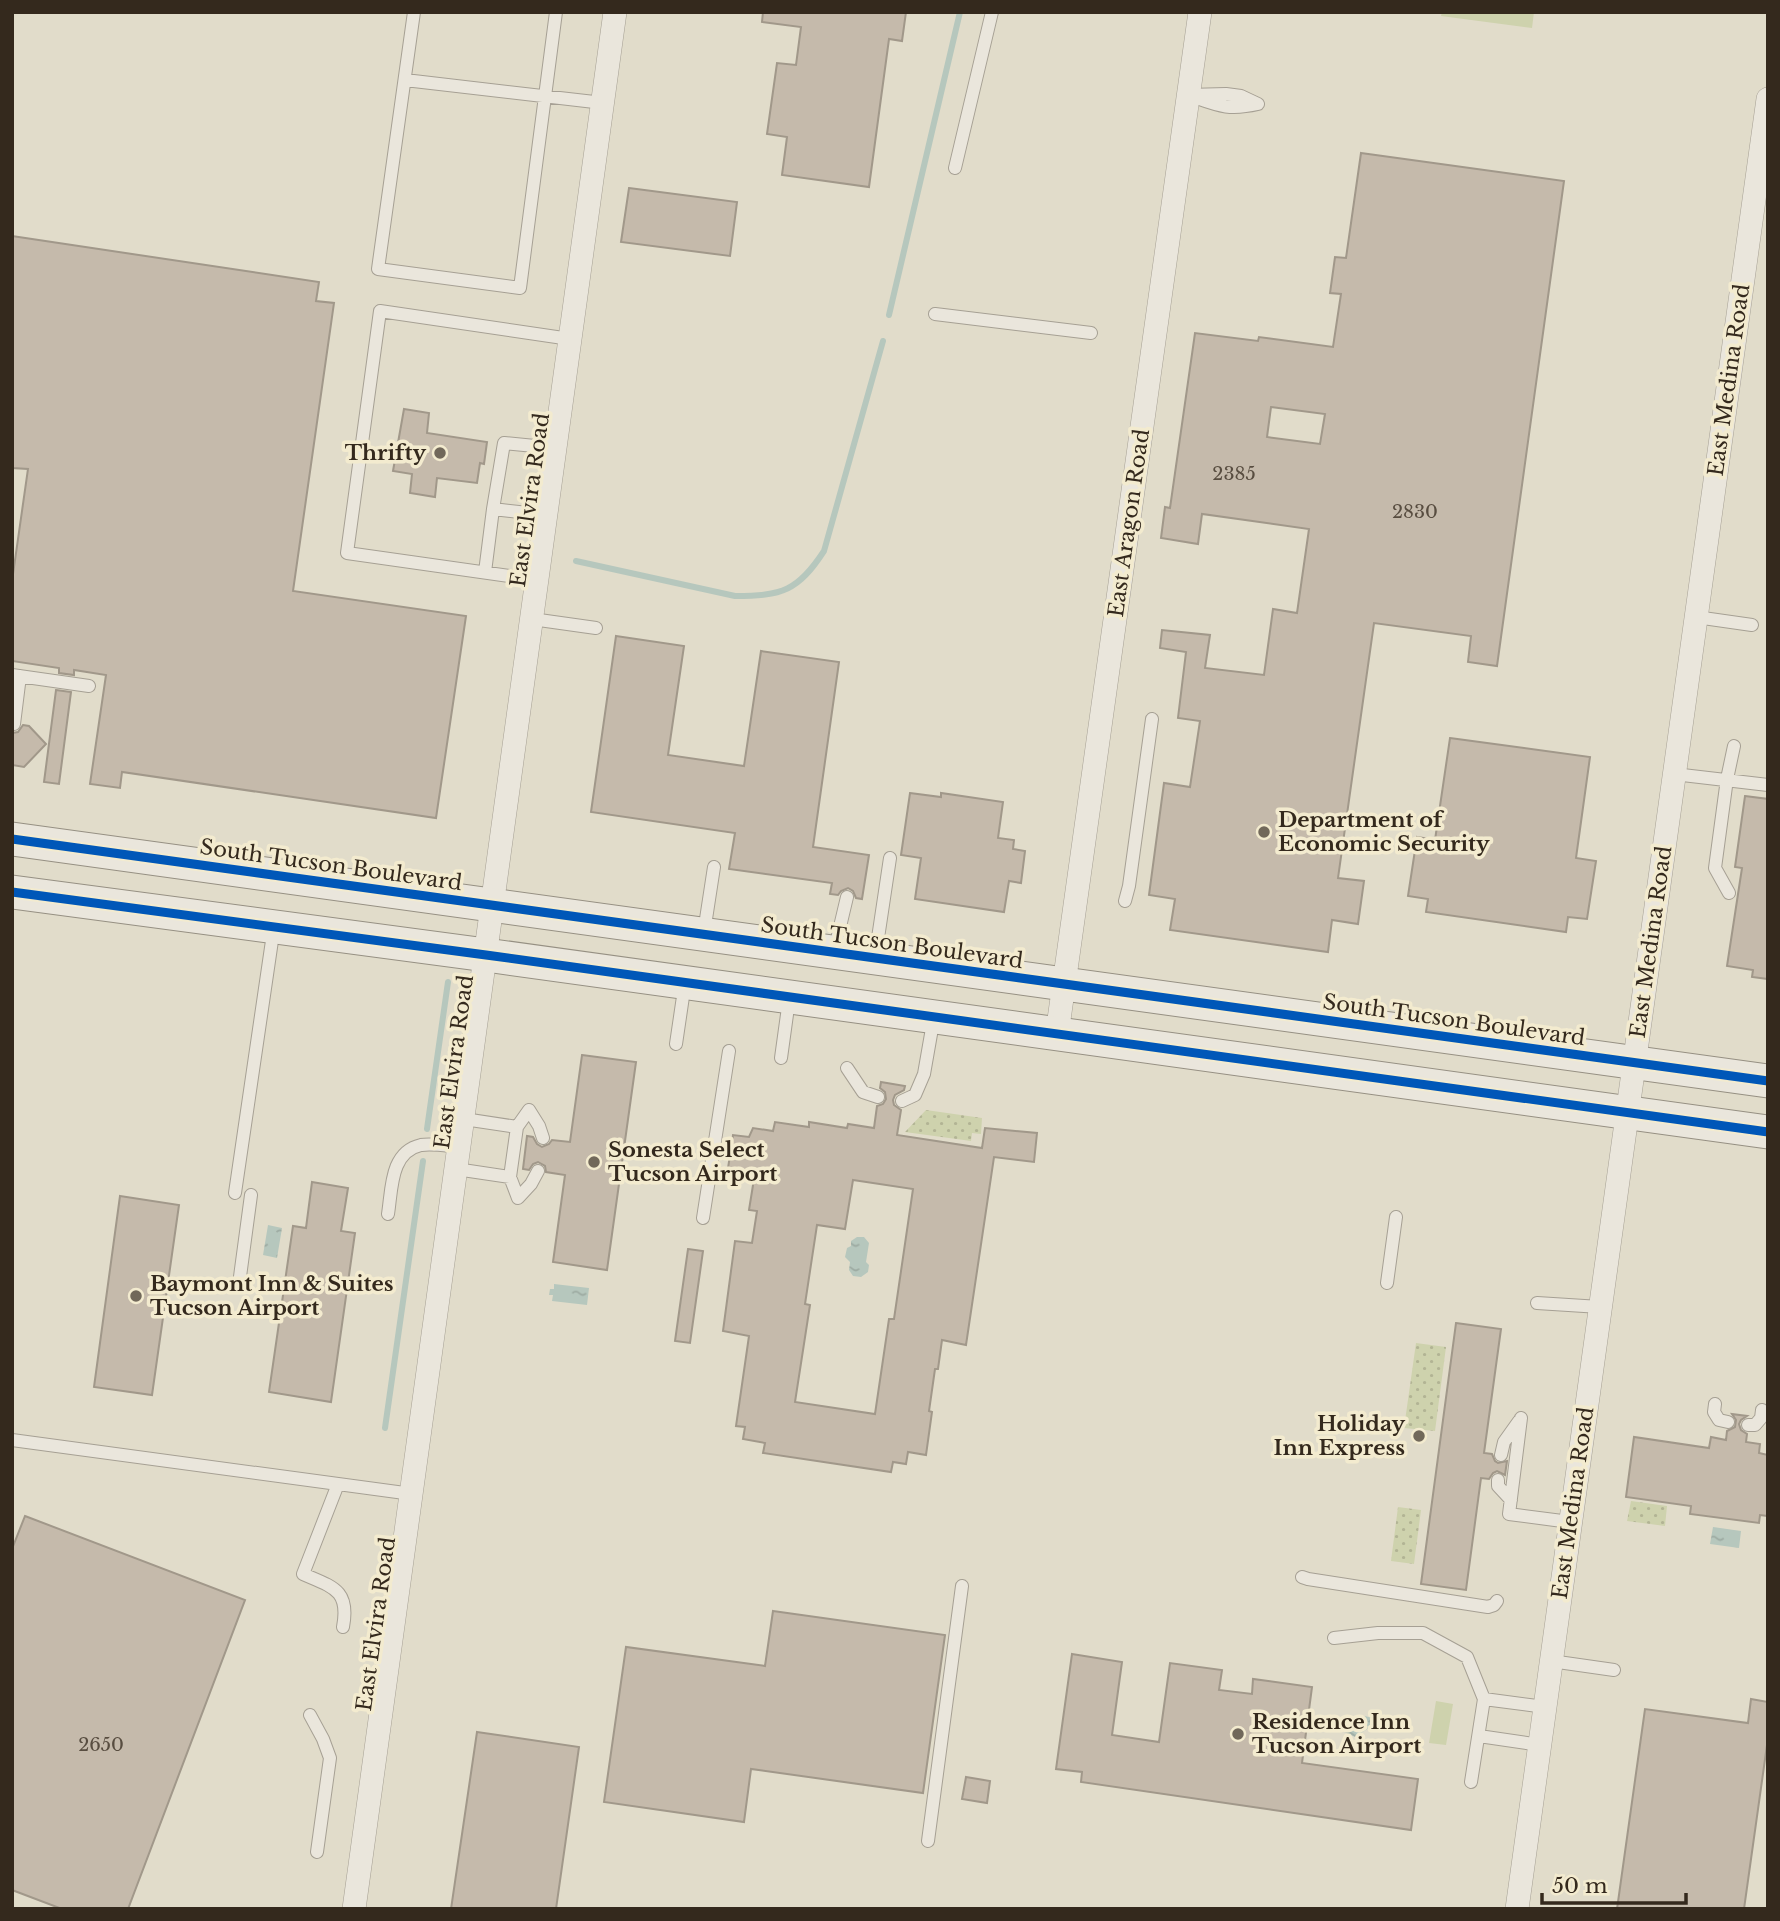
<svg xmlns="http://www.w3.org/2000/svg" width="1780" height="1921" viewBox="0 0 1780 1921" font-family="'Libre Baskerville',serif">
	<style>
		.grass { fill: url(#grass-dots) }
		.park { fill: #ced2ad }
		.water { fill: url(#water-ripples) }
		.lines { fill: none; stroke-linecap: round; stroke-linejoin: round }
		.stream { stroke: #b6c7bd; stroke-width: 6 }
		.building { fill: #c5baab; stroke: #a1988a; stroke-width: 2; fill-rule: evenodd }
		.service-casing { stroke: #a6a094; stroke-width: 14 }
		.minor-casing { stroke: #a6a094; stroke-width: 24 }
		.secondary-casing { stroke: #969083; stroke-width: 35 }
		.service { stroke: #eae6dc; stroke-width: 12 }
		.minor { stroke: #eae6dc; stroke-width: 23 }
		.secondary { stroke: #eae6dc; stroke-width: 33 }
		.cycleway-casing { stroke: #f3ebcf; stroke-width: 13 }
		.cycleway { stroke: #0057b8; stroke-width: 9 }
		.poi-dot { fill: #71685a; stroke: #f3ebcf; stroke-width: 2.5 }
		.labels { text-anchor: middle; stroke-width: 7; stroke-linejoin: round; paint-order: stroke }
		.number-label { font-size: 18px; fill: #584d40 }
		.street-label { font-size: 21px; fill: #34291d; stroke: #f3ebcf }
		.poi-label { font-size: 21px; font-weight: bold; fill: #34291d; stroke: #f3ebcf; text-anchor: start }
	</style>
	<defs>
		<pattern id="grass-dots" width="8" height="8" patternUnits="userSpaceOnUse" patternTransform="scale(1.75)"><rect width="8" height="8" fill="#ced2ad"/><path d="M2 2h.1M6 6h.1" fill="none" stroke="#b2b494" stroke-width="1.8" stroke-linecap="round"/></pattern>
		<pattern id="water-ripples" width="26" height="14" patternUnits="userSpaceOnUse" patternTransform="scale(1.75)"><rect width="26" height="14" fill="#b6c7bd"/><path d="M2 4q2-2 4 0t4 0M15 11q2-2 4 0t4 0" fill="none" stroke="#9daba2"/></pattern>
	</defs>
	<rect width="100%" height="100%" fill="#e1dcca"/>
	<path class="grass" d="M926 1110 982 1118 981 1134 972 1133 971 1141 905 1132Z
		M1416 1343 1446 1347 1435 1431 1404 1428Z
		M1631 1501 1667 1506 1665 1526 1627 1521Z
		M1398 1507 1421 1510 1414 1564 1391 1561Z"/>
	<path class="park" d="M1442 12H1534L1532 28 1441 16Z
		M1436 1701 1453 1704 1446 1745 1429 1743Z"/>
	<path class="water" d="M268 1225 282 1228 277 1258 263 1255Z
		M857 1237H864L869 1243 866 1262 869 1265 868 1272 861 1277 853 1276 849 1270 850 1262 845 1257 847 1248 851 1246V1241Z
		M554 1284 589 1288 587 1305 552 1301 553 1295H549L550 1289H554Z
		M1713 1527 1741 1531 1739 1548 1710 1544Z
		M1343 1716 1353 1722 1365 1716 1372 1718V1726L1355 1737 1344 1732 1338 1721Z"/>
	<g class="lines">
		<path class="stream" d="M889 315 960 12
			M576 561 735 596C782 596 798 591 824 551L883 341
			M427 1129 448 982
			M385 1428 423 1161"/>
	</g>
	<path class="building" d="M763 12H906L902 41 889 39 869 187 782 175 787 137 767 134 777 63 796 65 801 27 762 22Z
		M1361 153 1564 181 1497 666 1468 662 1471 636 1374 623 1338 878 1364 881 1358 924 1332 920 1328 952 1170 930 1175 899 1149 895 1164 783 1190 787 1200 721 1178 718 1186 652 1160 648 1162 630 1210 635 1205 668 1264 675 1273 609 1297 613 1309 529 1202 514 1198 544 1161 538 1165 507 1170 508 1195 333 1258 341 1259 337 1333 347 1341 294 1330 293 1335 257 1346 258ZM1271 407 1325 414 1320 444 1267 437Z
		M629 188 737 202 730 256 621 242Z
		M12 236 319 282 316 301 334 303 293 591 466 616 436 818 122 772 120 788 90 784 106 675 74 670V675L59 673V668L12 661V581L28 469 12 468Z
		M404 409 429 413 427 433 487 442 484 464 480 463 477 483 437 478 435 497 410 493 412 474 393 471Z
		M616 636 684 646 668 755 744 766 761 651 839 662 813 847 869 855 862 899 856 898 853 891 848 888 841 891 838 895 830 894 832 883 729 869 735 833 591 812Z
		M56 690 71 692 59 784 44 782Z
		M23 725 29 726 46 744 24 767 12 765V733L18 732Z
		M1450 738 1590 757 1576 858 1596 861 1587 919 1568 917 1566 932 1426 912 1428 899 1408 896 1417 837 1435 840Z
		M910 793 941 797V793L1003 802 998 838 1014 840 1013 849 1025 851 1021 883 1009 881 1004 912 915 899 921 858 901 855Z
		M1745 796 1768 799V979L1752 977 1753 970 1727 966 1742 868 1735 867Z
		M582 1055 636 1062 607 1270 553 1262 565 1175 546 1172 545 1166 538 1162 533 1164 529 1170 523 1169 527 1136 533 1137 537 1144 542 1147 549 1144 552 1140 570 1142Z
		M881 1082 905 1086 904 1090 895 1095 893 1100 894 1105 901 1110 897 1135 982 1148 985 1128 1037 1133 1034 1162 994 1157 966 1345 942 1340 938 1369H935L929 1411 932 1412 926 1455 908 1452 906 1464 893 1462 891 1472 763 1453 765 1443 743 1439 745 1427 736 1426 749 1336 723 1331 735 1241 752 1243 757 1211 749 1210 754 1179 727 1175 733 1135 749 1137 753 1128 773 1131 775 1122 809 1127V1122L847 1128 848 1124 874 1128 877 1106 883 1104 886 1099 885 1092 880 1088ZM853 1180 913 1189 894 1319H889L875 1414 795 1402 810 1305 805 1304 817 1225 845 1229Z
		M312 1182 348 1188 341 1231 355 1233 331 1402 269 1392 293 1226 306 1228Z
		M120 1196 179 1205 152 1395 94 1387Z
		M688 1249 703 1251 690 1343 675 1341Z
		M1456 1323 1501 1329 1484 1453 1492 1454 1495 1461 1498 1463 1507 1461 1505 1475 1497 1471 1493 1473 1489 1479 1481 1478 1466 1590 1421 1584Z
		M1732 1414 1747 1416 1741 1420 1739 1424 1741 1430 1747 1434 1746 1442 1760 1444 1759 1453 1768 1455V1516L1760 1515 1759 1523 1690 1514 1691 1506 1626 1497 1634 1437 1709 1448 1711 1437 1726 1440 1727 1431 1735 1427 1736 1420Z
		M25 1516 245 1600 128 1909H62L12 1890V1549Z
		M773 1611 945 1635 923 1793 751 1769 744 1822 604 1802 626 1647 765 1666Z
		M1072 1654 1122 1662 1112 1735 1159 1742 1170 1663 1222 1670 1219 1690 1252 1694 1253 1679 1312 1687 1302 1763 1418 1779 1411 1830 1081 1782 1082 1772 1056 1769Z
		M1751 1699 1768 1702V1738L1744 1909H1617L1645 1709 1748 1723Z
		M477 1732 579 1747 556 1909H451Z
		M966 1777 990 1781 987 1803 962 1799Z"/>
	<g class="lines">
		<g class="service-casing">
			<path id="service" d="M414 12 378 269 520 288 556 12
				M405 80 603 103
				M1226 94 1241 96 1258 104C1227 111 1217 105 1188 95Z
				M955 168 992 12
				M935 314 1091 333
				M493 509 504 443 555 448
				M485 572 493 509 546 515
				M537 580 347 553 380 311 570 339
				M1696 617 1752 625
				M532 619 596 628
				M12 675 89 686
				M14 724 20 676
				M1674 774 1768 785
				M1729 893 1715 868 1727 779 1734 746
				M1125 901 1129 886 1152 719
				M704 932 714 867
				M834 952 847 897
				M875 958 890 858
				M676 1044 685 983
				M781 1058 789 1000
				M847 1068 863 1092 878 1097
				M902 1101 915 1095 924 1074 934 1017
				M464 1119 517 1127
				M456 1169 510 1177
				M538 1171 531 1184 518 1198 510 1177 517 1127 529 1110 539 1126 543 1138
				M235 1193 274 927
				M388 1214C392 1189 390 1152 421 1145 432 1143 448 1146 460 1147
				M703 1218 729 1051
				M1387 1283 1396 1217
				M239 1284 251 1195
				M1537 1303 1600 1307
				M1715 1404 1714 1412 1719 1420 1728 1422
				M1521 1418 1509 1514 1570 1522
				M1748 1425H1755L1761 1418 1762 1410
				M12 1440 412 1494
				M1501 1455 1504 1442 1519 1421
				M1498 1480V1486L1511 1500
				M338 1484 303 1574C333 1587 350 1590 343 1627
				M1302 1577 1308 1579 1488 1607 1494 1605 1497 1601
				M1334 1638 1378 1633H1423L1467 1657 1484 1699 1471 1782
				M1551 1661 1614 1670
				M1484 1699 1545 1707
				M310 1715 323 1739 330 1758 317 1852
				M1479 1736 1540 1745
				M928 1841 962 1586"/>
		</g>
		<g class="minor-casing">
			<path id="minor" d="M1057 1034 1200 12
				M354 1909 615 12
				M1517 1909 1768 99"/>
		</g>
		<g class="secondary-casing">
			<path id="secondary" d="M12 839 1768 1081
				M12 892 486 955 1768 1132"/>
		</g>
		<use href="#service" class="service"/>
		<use href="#minor" class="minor"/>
		<use href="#secondary" class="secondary"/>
		<g class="cycleway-casing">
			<path id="cycleway" d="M12 839 1768 1081
				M12 892 486 955 1768 1132"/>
		</g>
		<use href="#cycleway" class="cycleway"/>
	</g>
	<g class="poi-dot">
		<circle cx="440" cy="453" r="7"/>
		<circle cx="1264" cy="832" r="7"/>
		<circle cx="594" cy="1162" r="7"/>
		<circle cx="136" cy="1296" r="7"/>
		<circle cx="1419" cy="1436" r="7"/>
		<circle cx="1238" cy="1734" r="7"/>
	</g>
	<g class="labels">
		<g class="number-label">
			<text x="1234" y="480">2385</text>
			<text x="1415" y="518">2830</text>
			<text x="101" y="1751">2650</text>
		</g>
		<g class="street-label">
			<text transform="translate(1729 380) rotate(-82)" y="7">East Medina Road</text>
			<text transform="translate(530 500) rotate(-82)" y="7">East Elvira Road</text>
			<text transform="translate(1129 523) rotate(-82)" y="7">East Aragon Road</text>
			<text transform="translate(331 865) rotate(8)" y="7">South Tucson Boulevard</text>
			<text transform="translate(1651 942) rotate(-82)" y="7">East Medina Road</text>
			<text transform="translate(892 943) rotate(8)" y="7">South Tucson Boulevard</text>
			<text transform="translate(1454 1020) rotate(8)" y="7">South Tucson Boulevard</text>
			<text transform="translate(454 1062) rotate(-82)" y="7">East Elvira Road</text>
			<text transform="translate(1573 1503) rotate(-82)" y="7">East Medina Road</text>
			<text transform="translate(376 1624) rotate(-82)" y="7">East Elvira Road</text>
		</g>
		<g class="poi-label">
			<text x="426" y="460" text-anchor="end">Thrifty</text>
			<text x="1278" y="827">Department of<tspan x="1278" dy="24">Economic Security</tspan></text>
			<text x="608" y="1157">Sonesta Select<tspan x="608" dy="24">Tucson Airport</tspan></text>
			<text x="150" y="1291">Baymont Inn &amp; Suites<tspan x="150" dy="24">Tucson Airport</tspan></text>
			<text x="1405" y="1431" text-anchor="end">Holiday<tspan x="1405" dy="24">Inn Express</tspan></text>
			<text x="1252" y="1729">Residence Inn<tspan x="1252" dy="24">Tucson Airport</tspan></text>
		</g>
	</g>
	<rect width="1780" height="1921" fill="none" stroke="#34291d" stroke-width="28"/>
	<path d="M1542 1893v10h144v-10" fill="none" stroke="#34291d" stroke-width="3.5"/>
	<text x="1552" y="1893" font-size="21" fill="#34291d" stroke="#f3ebcf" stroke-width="5" paint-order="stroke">50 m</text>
</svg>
